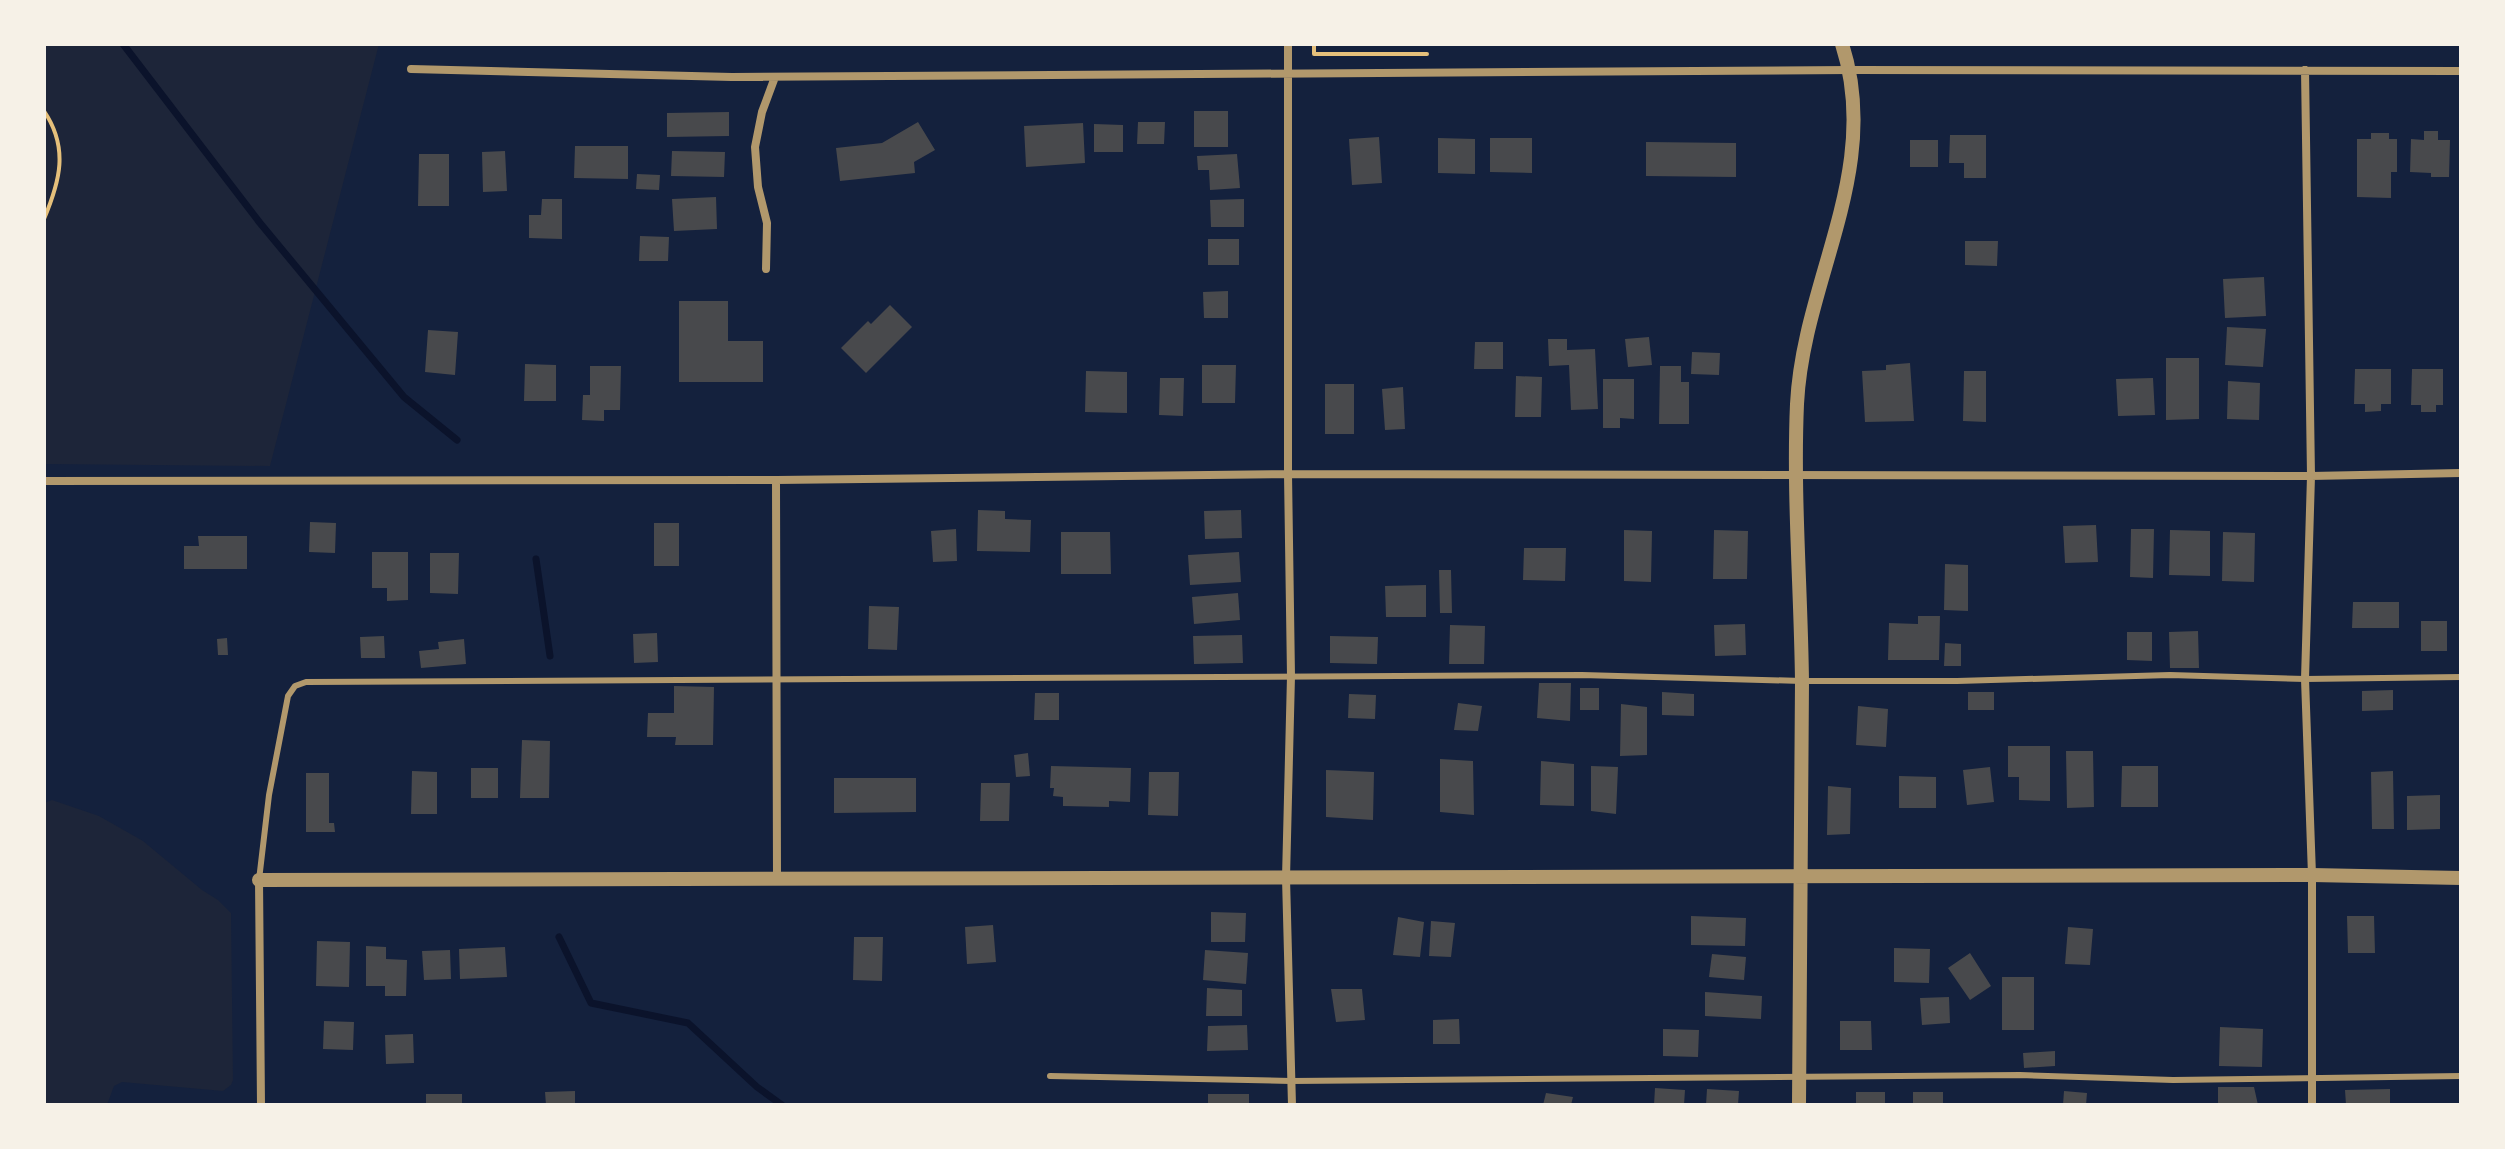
<svg xmlns="http://www.w3.org/2000/svg" width="2505" height="1149" viewBox="0 0 2505 1149" font-family="'Public Sans',sans-serif">
	<style>
		.green { fill: #1d2539 }
		.lines { fill: none; stroke-linecap: round; stroke-linejoin: round }
		.stream { stroke: #0b132b; stroke-width: 7 }
		.building { fill: #48494c }
		.path { stroke: #e5c07b; stroke-width: 4 }
		.service { stroke: #b1986c; stroke-width: 6 }
		.minor { stroke: #b1986c; stroke-width: 8 }
		.tertiary { stroke: #b1986c; stroke-width: 14 }
	</style>
	<rect width="100%" height="100%" fill="#14213d"/>
	<path class="green" d="M44 44H379L270 466 44 464Z
		M52 800 99 816 143 841 202 890 218 900 231 913 233 1080 231 1085 223 1091 122 1082 114 1086 107 1105H44V803Z"/>
	<g class="lines">
		<path class="stream" d="M123 44 260 223 404 397 457 440
			M536 559 550 656
			M559 937 591 1003 688 1023 757 1087 782 1105"/>
	</g>
	<path class="building" d="M1194 111H1228V147H1194Z
		M729 112V136L667 137V113Z
		M918 122 935 150 914 162 915 173 840 181 836 148 882 143Z
		M1138 122H1165L1164 144H1137Z
		M1083 123 1085 163 1026 167 1024 126Z
		M1094 124 1123 125V152H1094Z
		M2424 131H2438V140H2450L2449 177H2431V173L2410 172 2411 139 2424 140Z
		M2371 133H2389V139H2397V172H2391V198L2357 197V139H2371Z
		M1950 135H1986V178H1964V163H1949Z
		M1379 137 1382 183 1352 185 1349 139Z
		M1438 138 1475 139V174L1438 173Z
		M1490 138H1532V173L1490 172Z
		M1910 140H1938V167H1910Z
		M1646 142 1736 143V177L1646 176Z
		M575 146H628V179L574 178Z
		M505 151 507 191 483 192 482 152Z
		M672 151 725 152 724 177 671 176Z
		M419 154H449V206H418Z
		M1237 154 1240 188 1210 190 1209 170H1198L1197 156Z
		M637 174 660 175 659 190 636 189Z
		M716 197 717 229 674 231 672 199Z
		M542 199H562V239L529 238V215H541Z
		M1244 199V227H1211L1210 200Z
		M640 236 669 237 668 261H639Z
		M1208 239H1239V265H1208Z
		M1965 241H1998L1997 266 1965 265Z
		M2264 277 2266 316 2225 318 2223 279Z
		M1228 291V318H1204L1203 292Z
		M679 301H728V341H763V382H679Z
		M890 305 912 327 866 373 841 348 868 321 871 324Z
		M2227 327 2266 329 2263 367 2225 365Z
		M428 330 458 332 455 375 425 372Z
		M1649 337 1652 365 1628 367 1625 339Z
		M1548 339H1567V350L1595 349 1598 409 1571 410 1569 365 1549 366Z
		M1475 342H1503V369H1474Z
		M1692 352 1720 353 1719 375 1691 374Z
		M2166 358H2199V419L2166 420Z
		M1910 363 1914 421 1865 422 1862 371 1886 370V365Z
		M525 364 556 365V401H524Z
		M1202 365H1236L1235 403H1202Z
		M590 366H621L620 410H604V421L582 420 583 395H590Z
		M1660 366H1681V382H1689V424H1659Z
		M2355 369H2391V404H2381V411L2365 412V404H2354Z
		M2412 369H2443V405H2436V412H2421V405H2411Z
		M1086 371 1127 372V413L1085 412Z
		M1964 371H1986V422L1963 421Z
		M1516 376 1542 377 1541 417H1515Z
		M1160 378H1184L1183 416 1159 415Z
		M2153 378 2155 415 2118 416 2116 379Z
		M1603 379H1634V419L1620 418V428H1603Z
		M2228 381 2260 383 2259 420 2227 419Z
		M1325 384H1354V434H1325Z
		M1403 387 1405 429 1385 430 1382 389Z
		M978 510 1005 511V519L1031 520 1030 552 977 551Z
		M1241 510 1242 538 1205 539 1204 511Z
		M310 522 336 523 335 553 309 552Z
		M654 523H679V566H654Z
		M2096 525 2098 562 2065 563 2063 526Z
		M956 529 957 561 933 562 931 531Z
		M2131 529H2154L2153 578 2130 577Z
		M1624 530 1652 531 1651 582 1624 581Z
		M1714 530 1748 531 1747 579H1713Z
		M2170 530 2210 531V576L2169 575Z
		M1061 532H1110L1111 574H1061Z
		M2223 532 2255 533 2254 582 2222 581Z
		M198 536H247V569H184V546H199Z
		M1524 548H1566L1565 581 1523 580Z
		M372 552H408V600L387 601V588H372Z
		M1239 552 1241 582 1190 585 1188 555Z
		M430 553H459L458 594 430 593Z
		M1945 564 1968 565V611L1944 610Z
		M1439 570H1451L1452 613H1440Z
		M1426 585V617H1386L1385 586Z
		M1238 593 1240 620 1194 624 1192 597Z
		M2353 602H2399V628H2352Z
		M869 606 899 607 897 650 868 649Z
		M1918 616H1940L1939 660H1888L1889 623 1918 624Z
		M2421 621H2447V651H2421Z
		M1745 624 1746 655 1715 656 1714 625Z
		M1450 625 1485 626 1484 664H1449Z
		M2198 631 2199 668H2170L2169 632Z
		M2127 632H2152V661L2127 660Z
		M657 633 658 662 634 663 633 634Z
		M1242 635 1243 663 1194 664 1193 636Z
		M384 636 385 658H361L360 637Z
		M1330 636 1378 637 1377 664 1330 663Z
		M227 638 228 655H218L217 639Z
		M464 639 466 664 421 668 419 651 439 649 438 642Z
		M1945 643 1961 644V666H1944Z
		M1539 683H1571L1570 721 1537 718Z
		M674 686 714 687 713 745H675L676 737H647L648 713H674Z
		M1580 688H1599V710H1580Z
		M2393 690V710L2362 711V691Z
		M1662 692 1694 694V716L1662 715Z
		M1968 692H1994V710H1968Z
		M1035 693H1059V720H1034Z
		M1349 694 1376 695 1375 719 1348 718Z
		M1458 703 1482 706 1478 731 1454 730Z
		M1621 704 1647 707V755L1620 756Z
		M1858 706 1888 709 1886 747 1856 745Z
		M522 740 550 741 549 798H520Z
		M2008 746H2050V801L2019 800V777H2008Z
		M2066 751H2093L2094 807 2067 808Z
		M1028 753 1030 776 1016 777 1014 755Z
		M1440 759 1473 761 1474 815 1440 812Z
		M1541 761 1574 764V806L1540 805Z
		M1051 766 1131 768 1130 802 1109 801V807L1063 806V797L1053 796 1054 788H1050Z
		M1591 766 1618 767 1616 814 1591 811Z
		M2122 766H2158V807H2121Z
		M1990 767 1994 802 1967 805 1963 770Z
		M471 768H498V798H471Z
		M1326 770 1374 772 1373 820 1326 817Z
		M412 771 437 772V814H411Z
		M2393 771 2394 829H2372L2371 772Z
		M1149 772H1179L1178 816 1148 815Z
		M306 773H329V823H334L335 832H306Z
		M1899 776 1936 777V808H1899Z
		M834 778H916V812L834 813Z
		M981 783H1010L1009 821H980Z
		M1828 786 1851 788 1850 834 1827 835Z
		M2440 795V829L2407 830V796Z
		M1211 912 1246 913 1245 942H1211Z
		M1691 916 1746 918 1745 946 1691 945Z
		M2347 916H2374L2375 953H2348Z
		M1398 917 1424 922 1420 957 1393 955Z
		M1431 921 1455 923 1451 957 1429 956Z
		M993 925 996 962 967 964 965 927Z
		M2068 927 2093 929 2090 965 2065 964Z
		M854 937H883L882 981 853 980Z
		M317 941 350 942 349 987 316 986Z
		M366 946 386 947V959L407 960 406 996H385V986H366Z
		M505 947 507 977 460 979 459 949Z
		M1894 948 1930 949 1929 983 1894 982Z
		M450 950 451 979 424 980 422 951Z
		M1205 950 1248 953 1246 984 1203 980Z
		M1970 953 1991 986 1970 1000 1948 968Z
		M1712 954 1746 957 1744 980 1709 977Z
		M2002 977H2034V1030H2002Z
		M1207 988 1242 990V1016H1206Z
		M1331 989H1362L1365 1020 1336 1022Z
		M1705 992 1762 996 1761 1019 1705 1016Z
		M1949 997 1950 1023 1922 1025 1920 998Z
		M1459 1019 1460 1044H1433V1020Z
		M324 1021 354 1022 353 1050 323 1049Z
		M1840 1021H1871L1872 1050H1840Z
		M1247 1025 1248 1050 1207 1051 1208 1026Z
		M2220 1027 2263 1029 2262 1067 2219 1066Z
		M1663 1029 1699 1030 1698 1057 1663 1056Z
		M413 1034 414 1063 386 1064 385 1035Z
		M2055 1051V1066L2024 1068 2023 1053Z
		M2218 1087H2254L2258 1105H2218Z
		M1655 1088 1685 1090 1684 1105H1654Z
		M1707 1089 1739 1091 1738 1105H1706Z
		M2390 1089V1105H2346L2345 1090Z
		M575 1091V1105H546L545 1092Z
		M2064 1091 2087 1093 2086 1105H2063Z
		M1856 1092H1885V1105H1856Z
		M1913 1092H1943V1105H1913Z
		M1546 1093 1573 1097 1571 1105H1543Z
		M426 1094H462V1105H426Z
		M1208 1094H1249V1105H1208Z"/>
	<g class="lines">
		<path class="path" d="M1314 44V54H1427
			M44 111C69 148 60 181 44 219"/>
		<path class="service" d="M259 880 269 795 288 696 295 686 306 682 1582 675 1802 681H1957L2170 675 2305 679 2461 677
			M1050 1076 1291 1081 2020 1075 2173 1080 2461 1076"/>
		<path class="minor" d="M1288 44V474L1291 676 1286 878 1292 1105
			M411 69 732 77 1850 70 2461 71
			M2305 70 2311 476 2305 679 2312 875V1105
			M766 269 767 223 758 187 755 147 762 112 775 77
			M776 480 777 879
			M44 481 776 480 1288 474 2311 476 2461 473
			M259 880 261 1105"/>
		<path class="tertiary" d="M259 880 2312 875 2461 878
			M1799 1105C1799 964 1802 823 1802 682 1801 590 1793 496 1797 404 1803 280 1883 171 1842 44"/>
	</g>
	<rect width="2505" height="1149" fill="none" stroke="#f6f1e7" stroke-width="92"/>
</svg>
